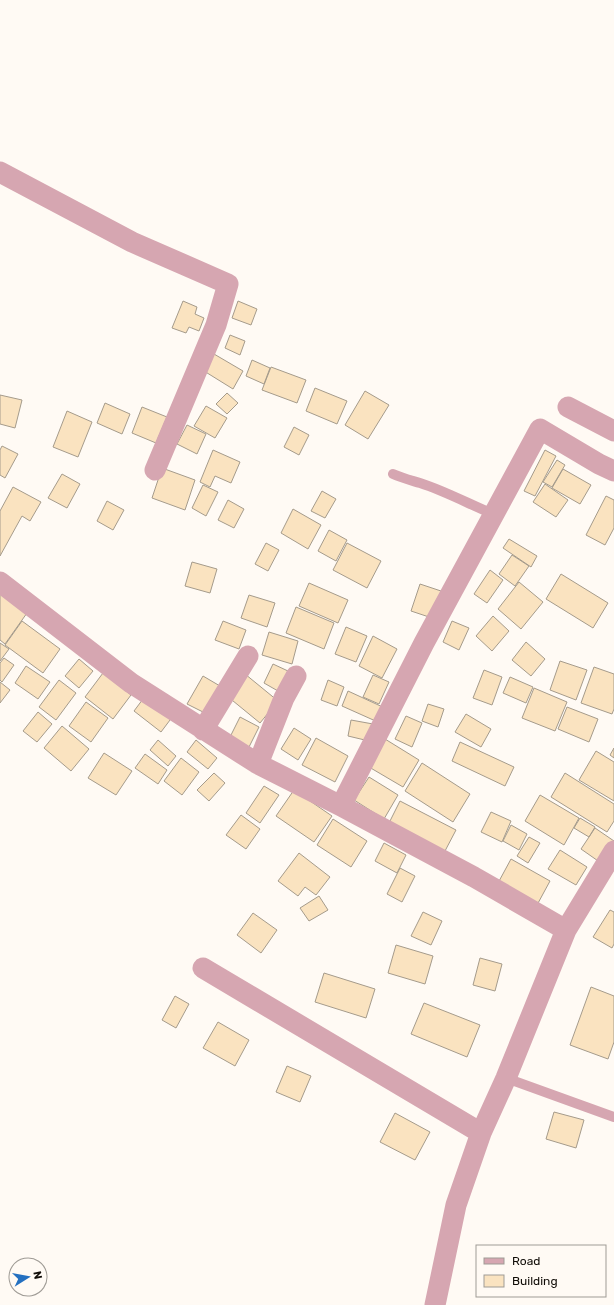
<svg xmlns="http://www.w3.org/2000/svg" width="614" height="1305" viewBox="0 0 614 1305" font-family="Rubik,sans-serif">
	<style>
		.building { fill: #fae3c0; stroke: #a59b8b }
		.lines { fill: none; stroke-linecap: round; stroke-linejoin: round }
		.service { stroke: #d6a6b1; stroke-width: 10 }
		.minor { stroke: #d6a6b1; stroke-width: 21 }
	</style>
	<rect width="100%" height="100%" fill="#fffaf4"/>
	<path class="building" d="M183 301 197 307 195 314 204 318 199 331 189 327 186 333 172 328Z
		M238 301 257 309 251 325 232 318Z
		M230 335 245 341 240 355 225 348Z
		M214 354 243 371 233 389 204 371Z
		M252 360 270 368 264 384 246 376Z
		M271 367 306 380 297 403 262 390Z
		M315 388 347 401 337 424 306 411Z
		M365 391 389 405 368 439 345 425Z
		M227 393 238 403 227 414 216 404Z
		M0 395 22 400 15 428 0 424Z
		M105 403 130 414 122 434 97 423Z
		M206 406 227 418 215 438 194 426Z
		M142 407 167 417 156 443 132 433Z
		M67 411 92 422 78 457 53 447Z
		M187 425 206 434 197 454 177 444Z
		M294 427 309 435 299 455 284 447Z
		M2 446 18 454 5 478 0 475V450Z
		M213 450 240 462 231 483 215 476 210 487 200 482Z
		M545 450 556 456 535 496 524 491Z
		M557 460 565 465 552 487 543 482Z
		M162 468 195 480 185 510 152 498Z
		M563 469 591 485 580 504 552 488Z
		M62 474 80 484 67 508 48 498Z
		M545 484 568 500 556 517 533 502Z
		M203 485 218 492 206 516 192 508Z
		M13 487 41 502 30 521 22 516 0 556V511Z
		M322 491 336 499 325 518 311 511Z
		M606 496 614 500V528L605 545 586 535Z
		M228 500 244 509 234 528 218 520Z
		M107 501 124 510 113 530 97 521Z
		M293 509 321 525 308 549 281 533Z
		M329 530 347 540 336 561 318 551Z
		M509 539 537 556 531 567 503 548Z
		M266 543 279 550 268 571 255 564Z
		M347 543 381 561 367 588 333 570Z
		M512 555 529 566 515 586 499 574Z
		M192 562 217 569 210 593 185 586Z
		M490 570 503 580 487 603 474 594Z
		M561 574 608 603 593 628 546 599Z
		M519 582 543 602 521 629 498 609Z
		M309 583 348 600 338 623 299 606Z
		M420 584 441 591 432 618 411 611Z
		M0 592 27 613 5 644 0 640Z
		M249 595 275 603 267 627 241 618Z
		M296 607 334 623 324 649 286 633Z
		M493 616 509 631 492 651 476 636Z
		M22 621 60 649 43 673 5 645Z
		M223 621 246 630 239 649 215 640Z
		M452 621 469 628 459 650 443 642Z
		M346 627 367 636 356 662 335 654Z
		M269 632 298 641 292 664 262 655Z
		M373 636 397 649 382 678 359 666Z
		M526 642 545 659 531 676 512 660Z
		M0 643 9 649 0 661Z
		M4 658 14 665 2 682 0 680V663Z
		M79 659 93 671 79 688 65 676Z
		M560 661 587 670 576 700 550 690Z
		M273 664 288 671 278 691 264 683Z
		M26 666 50 682 38 699 15 683Z
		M594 667 614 674V709L612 714 581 703Z
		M484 670 502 677 492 705 473 698Z
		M103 673 131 695 113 719 85 697Z
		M245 674 278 701 260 723 227 696Z
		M373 675 389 682 379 704 363 697Z
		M203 676 220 686 205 713 187 704Z
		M510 677 533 687 526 703 503 693Z
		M59 680 76 693 56 720 39 707Z
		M328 680 344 687 337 706 321 700Z
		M0 682 10 690 0 703Z
		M534 688 567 702 555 731 522 718Z
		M348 691 387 709 380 723 342 706Z
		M146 695 173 716 161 732 134 711Z
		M86 702 108 718 91 742 69 726Z
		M428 704 444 709 438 727 422 721Z
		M567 707 598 719 589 742 558 729Z
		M38 712 52 724 37 742 23 731Z
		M466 714 491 729 481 747 455 732Z
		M406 716 422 723 412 747 395 739Z
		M240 717 259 727 246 753 227 743Z
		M351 720 373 724 369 741 348 736Z
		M62 726 89 749 71 771 44 748Z
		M294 728 311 739 298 760 281 749Z
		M316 738 348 756 335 782 302 765Z
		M385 739 419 760 403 787 369 767Z
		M158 740 176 756 168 766 150 750Z
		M196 740 217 758 208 769 187 752Z
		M460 742 514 767 505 786 452 761Z
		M614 748V758L610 755Z
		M596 751 614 762V801L579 780Z
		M104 753 132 771 116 795 88 778Z
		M145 754 167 770 158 784 135 768Z
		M181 758 199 772 182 795 164 781Z
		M422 763 470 794 453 822 405 791Z
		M214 773 225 783 209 801 197 790Z
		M565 773 614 804V821L607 832 551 797Z
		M369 777 398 795 384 819 354 800Z
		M264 786 279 795 260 823 246 813Z
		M294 790 332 816 314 842 276 816Z
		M540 795 579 818 564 845 525 821Z
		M400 801 456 830 445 851 389 823Z
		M491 812 511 821 502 842 481 832Z
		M241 815 260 829 246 849 226 835Z
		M580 818 595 827 589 837 574 828Z
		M333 819 367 841 351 867 317 845Z
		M511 825 527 834 519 850 503 841Z
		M595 828 614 841 601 863 581 849Z
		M529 837 540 843 528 863 517 856Z
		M384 843 406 855 397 873 375 861Z
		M560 850 587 867 576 885 548 869Z
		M299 853 330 877 316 895 305 887 298 896 278 881Z
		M511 859 550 881 537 905 498 883Z
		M400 868 415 876 402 902 387 894Z
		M319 896 328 910 309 921 300 908Z
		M610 910 614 912V944L612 948 593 937Z
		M423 912 442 921 431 945 411 936Z
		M253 913 277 930 261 953 237 935Z
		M396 945 433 956 425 984 388 973Z
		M480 958 502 964 495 991 473 985Z
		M324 973 375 989 366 1018 315 1002Z
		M591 987 614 996V1042L608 1059 570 1045Z
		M175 996 189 1004 176 1028 162 1020Z
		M424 1003 480 1025 467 1057 411 1034Z
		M218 1022 249 1040 235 1066 203 1048Z
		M287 1066 311 1076 300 1102 276 1092Z
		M554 1112 584 1120 576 1148 546 1139Z
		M395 1113 430 1132 415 1160 380 1142Z"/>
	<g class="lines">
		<path class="service" d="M393 474C402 478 410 480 420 483 445 491 469 504 493 514
			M506 1078 614 1117"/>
		<path class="minor" d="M0 172 132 242 228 284 216 325 155 470
			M568 407 614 431
			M0 582 131 683 258 764 341 806 474 877 566 930
			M203 730 248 656
			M258 764 284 698 296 676
			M341 806 424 643 540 429 599 464 614 471
			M203 968 481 1133
			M435 1305 456 1205 481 1133 506 1078 566 930 614 851"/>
	</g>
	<rect x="476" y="1245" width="130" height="52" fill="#fffaf4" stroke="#9f9b95"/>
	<rect x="484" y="1258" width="20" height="6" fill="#d6a6b1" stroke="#9f9b95"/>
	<text x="512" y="1265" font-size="12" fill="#100c07">Road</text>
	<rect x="484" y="1275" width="20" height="12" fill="#fae3c0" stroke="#9f9b95"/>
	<text x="512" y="1285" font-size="12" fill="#100c07">Building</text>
	<g transform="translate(28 1277) rotate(79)"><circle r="19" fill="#fffaf4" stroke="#9f9b95"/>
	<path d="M0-3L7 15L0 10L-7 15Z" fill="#2470c0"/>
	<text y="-6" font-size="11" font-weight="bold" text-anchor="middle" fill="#100c07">N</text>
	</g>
</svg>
